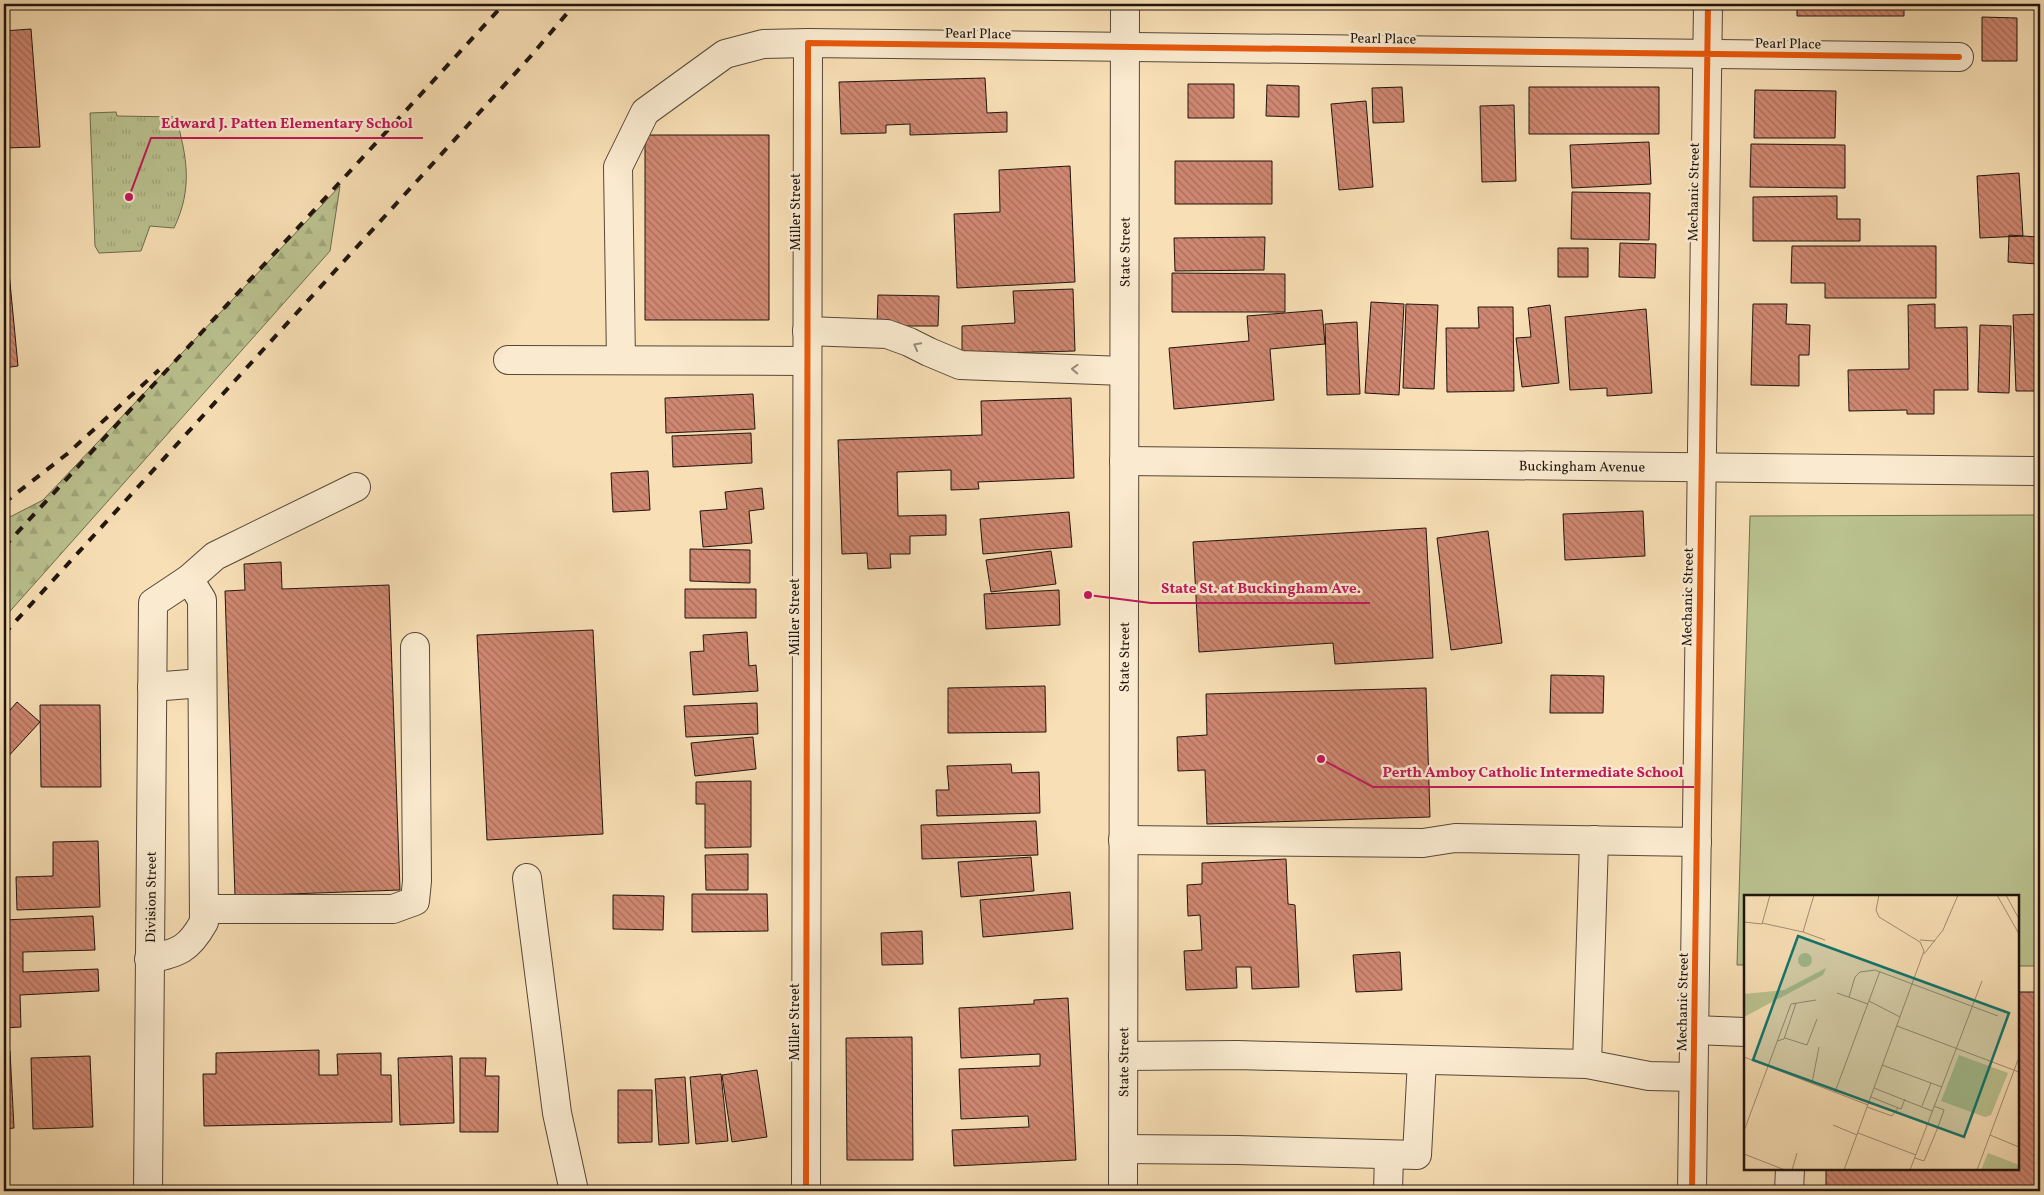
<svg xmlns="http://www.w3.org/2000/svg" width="2044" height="1195" viewBox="0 0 2044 1195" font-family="Vollkorn,serif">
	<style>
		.grass { fill: #bac28f; stroke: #6d6c4e }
		.forest { fill: url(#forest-firs); stroke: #6d6c4e }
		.park { fill: url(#park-tufts); stroke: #6d6c4e }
		.building { fill: url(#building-back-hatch); stroke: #20150e }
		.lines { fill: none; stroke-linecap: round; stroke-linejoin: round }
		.minor-casing { stroke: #564838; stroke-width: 30 }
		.minor { stroke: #faeacf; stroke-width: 28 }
		.rail { stroke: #20150e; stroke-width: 4; stroke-dasharray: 9 9; stroke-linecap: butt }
		.cycleway-casing { stroke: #faeacf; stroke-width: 9 }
		.cycleway { stroke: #e8590c; stroke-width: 6 }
		.oneway { stroke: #988a78 }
		.labels { text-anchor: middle; stroke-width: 5; stroke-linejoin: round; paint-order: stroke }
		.street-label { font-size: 14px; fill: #20150e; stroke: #faeacf }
		.inset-road { fill: none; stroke: #a28e72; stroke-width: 1 }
		.view { fill: #0f766e; fill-opacity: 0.15; stroke: #0f766e; stroke-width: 2.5 }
		.inset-edge { fill: none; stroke: #20150e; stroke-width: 2.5 }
		.leader { fill: none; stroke: #c2185b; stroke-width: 2 }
		.callout-dot { fill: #c2185b; stroke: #faeacf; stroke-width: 2 }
		.callout-label { font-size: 15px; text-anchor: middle; font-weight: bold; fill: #c2185b; stroke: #faeacf; stroke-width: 5; stroke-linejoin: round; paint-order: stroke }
	</style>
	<defs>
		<pattern id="forest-firs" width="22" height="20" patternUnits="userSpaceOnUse" patternTransform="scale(1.25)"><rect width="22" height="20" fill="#bac28f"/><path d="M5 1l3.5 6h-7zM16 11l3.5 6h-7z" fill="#a0a67a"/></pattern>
		<pattern id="park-tufts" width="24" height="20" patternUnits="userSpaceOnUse" patternTransform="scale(1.25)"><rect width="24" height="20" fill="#bac28f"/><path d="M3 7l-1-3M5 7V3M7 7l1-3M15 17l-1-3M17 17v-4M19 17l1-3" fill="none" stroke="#a0a67a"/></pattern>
		<pattern id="building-back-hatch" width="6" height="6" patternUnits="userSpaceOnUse" patternTransform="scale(1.25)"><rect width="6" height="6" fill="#cf8771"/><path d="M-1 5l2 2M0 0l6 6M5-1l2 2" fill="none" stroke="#a86d5b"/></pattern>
	</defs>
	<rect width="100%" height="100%" fill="#f8dfb5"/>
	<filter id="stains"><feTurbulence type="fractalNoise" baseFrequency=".004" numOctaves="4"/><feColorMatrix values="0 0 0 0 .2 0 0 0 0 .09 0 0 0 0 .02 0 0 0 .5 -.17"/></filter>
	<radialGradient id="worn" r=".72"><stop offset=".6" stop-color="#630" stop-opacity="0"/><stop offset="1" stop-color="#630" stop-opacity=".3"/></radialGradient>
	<path class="grass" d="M2040 515V966H2018V896H1745V965H1737L1750 516Z"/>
	<path class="forest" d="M340 186 330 251 4 618V520L43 500Z"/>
	<path class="park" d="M116 112 117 116 176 117C187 158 193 188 174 228L150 226 141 251 99 253 95 246 90 113Z"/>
	<path class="building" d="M983 4H1076L983 8Z
		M1566 4H1596V6H1566Z
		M1610 4H1642V5L1610 6Z
		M1797 4H1904V16H1797Z
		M1982 17 2017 18V61H1982Z
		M31 29 40 147 4 148V31Z
		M985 78 987 113 1007 112V132L910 135V124L886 125V133L841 134 839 82Z
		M1188 84H1234V118H1188Z
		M1267 85 1299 86V117L1266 116Z
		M1402 87 1404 122 1373 123 1372 88Z
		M1529 87H1659V134H1529Z
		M1755 90 1836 91 1835 138H1754Z
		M1366 101 1373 187 1339 190 1331 104Z
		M1514 105 1516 181 1482 182 1480 106Z
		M645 135H769V320H645Z
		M1649 142 1651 184 1572 188 1570 145Z
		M1751 144 1845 145V188L1750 187Z
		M1175 161H1272V204H1175Z
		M1070 166 1075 282 957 288 954 214 1000 212 999 170Z
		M2019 173 2023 236 1980 238 1977 176Z
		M1572 192 1650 193 1649 240 1571 239Z
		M1837 196V219H1860V241H1753V197Z
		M2009 235 2038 237 2037 264 2008 262Z
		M1265 237 1264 270 1175 271 1174 238Z
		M1620 243 1656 244 1655 278 1619 277Z
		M1792 246H1936V298H1825V283H1791Z
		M1558 248H1588V277H1558Z
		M4 262H8L18 366 4 368Z
		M1172 273 1285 274V312H1172Z
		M1073 289 1075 351 962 354V326L1015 323 1013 291Z
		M878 295 939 296 938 326H877Z
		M1371 302 1404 304 1399 395 1365 393Z
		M1406 304 1438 305 1434 389 1403 388Z
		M1753 304H1787L1786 324 1810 325 1809 355H1799V386L1751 385Z
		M1935 304V328L1967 327 1968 390H1934V414H1907V410L1849 411 1848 370 1909 369 1908 305Z
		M1550 305 1559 383 1522 387 1516 338 1531 337 1528 308Z
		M1478 307H1513L1514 391 1447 392 1446 328H1479Z
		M1646 309 1652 393 1607 396V388L1570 390 1565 317Z
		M1322 310 1325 344 1270 349 1274 400 1174 409 1169 348 1249 341 1247 316Z
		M2040 314V391H2016L2013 315Z
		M1357 322 1360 394 1327 395 1325 324Z
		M1980 325 2011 326 2009 393 1978 392Z
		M753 394 755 429 666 433 665 398Z
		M1071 398 1074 478 978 482 979 489 951 490V470L897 472 898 516 946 515V535L910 536V554H890L891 568 868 569 867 553 842 554 838 440 982 435 981 401Z
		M751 433 752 463 673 467 672 436Z
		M648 471 650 510 613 512 611 473Z
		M762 488 764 509 749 511 752 543 703 547 700 511 727 509 725 492Z
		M1643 511 1645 556 1565 560 1563 514Z
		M1069 512 1072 547 983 554 980 519Z
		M1426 528 1433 658 1335 664 1333 643 1199 652 1193 542Z
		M1488 531 1502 643 1451 650 1437 538Z
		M690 549 750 550V583L690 581Z
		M1051 551 1056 584 991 592 986 560Z
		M281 562 282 589 389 585 400 890 235 896 225 591 245 590 244 564Z
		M685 589H756V618H685Z
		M1059 590 1060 625 986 629 984 594Z
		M593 630 603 834 487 840 477 635Z
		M747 632 749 666 756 665 758 691 693 695 690 652 704 651 703 635Z
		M1551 675 1604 676 1603 713H1550Z
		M1045 686 1046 732 948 733V688Z
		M1426 688 1430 817 1207 824 1205 770 1178 771 1177 737 1207 735 1206 694Z
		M17 702 40 722 4 761V717Z
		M757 703 758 734 686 737 684 706Z
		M40 705H100L101 787H41Z
		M753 737 756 769 695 776 691 743Z
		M1011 764 1012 773 1039 772 1040 813 937 816 936 790H949L947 766Z
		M751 781V847L705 848V804H696V782Z
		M1036 821 1038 855 922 859 921 825Z
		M98 841 100 907 17 910 16 877 53 876V842Z
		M748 854V890H706L705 855Z
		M1031 857 1034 891 961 897 958 862Z
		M1286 859 1288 904 1295 905 1299 987 1252 989 1251 967H1236L1237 988 1186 990 1184 951 1202 950 1200 915 1188 916 1187 885 1202 884V863Z
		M1070 892 1073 929 983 937 980 900Z
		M692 894H767L768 931 692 932Z
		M613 895 664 896 663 930 613 929Z
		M93 916 95 950 23 952V972L98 969 99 991 20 995 21 1027 4 1028V920Z
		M922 931 923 964 882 965 881 933Z
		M1400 952 1402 990 1356 992 1353 955Z
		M2018 992H2040V1191H1826V1169H2018Z
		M1068 998 1076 1160 954 1166 952 1130 1029 1127 1028 1116 961 1119 959 1069 1040 1066V1054L961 1058 959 1008 1034 1004V1000Z
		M912 1037 913 1160H847L846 1038Z
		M319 1050V1075H338L337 1054 381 1053V1075H391L392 1122 204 1126 203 1074H216V1053Z
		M4 1051H10L14 1128 4 1129Z
		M90 1056 93 1127 33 1129 31 1058Z
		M452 1056 454 1123 400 1125 398 1058Z
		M460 1058H486L485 1076H499L498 1132H460Z
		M757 1070 767 1137 732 1142 722 1075Z
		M721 1074 728 1141 696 1144 690 1077Z
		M685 1077 689 1143 659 1145 655 1079Z
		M618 1090H652V1142L618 1143Z"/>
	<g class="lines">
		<g class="minor-casing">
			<g id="minor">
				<path d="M807 331 887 334 909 342 929 352 960 365 1124 371"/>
				<path d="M508 360 807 361"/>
				<path d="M621 360 618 167 645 112 725 54 763 44 808 43 1959 57"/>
				<path id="s1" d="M1124 461 2040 471"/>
				<path d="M152 687 202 683"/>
				<path d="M1123 840 1423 843 1455 838 1697 842"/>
				<path d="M527 878 557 1113 574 1191"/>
				<path d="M204 909H393L415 901 417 881 415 647"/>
				<path d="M149 959C179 953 189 949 204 922L202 600 189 579"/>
				<path d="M1694 1030 1745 1032"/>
				<path d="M1123 1056 1237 1055 1587 1064 1649 1076 1693 1077"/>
				<path d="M1587 1064 1594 840"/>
				<path d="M1123 1149 1237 1150 1417 1155 1422 1060"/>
				<path id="s2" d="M148 1191 153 603 189 579 215 556 356 487"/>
				<path d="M806 1191 808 43"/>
				<path id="s3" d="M1123 1191 1125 4"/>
				<path d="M1388 1191 1389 1155"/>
				<path d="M1692 1191 1708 4"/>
				<path d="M1789 1191 1790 1169"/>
			</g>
		</g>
		<use href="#minor" class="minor"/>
		<path class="rail" d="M4 503 67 454 159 370
			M4 547 504 4
			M4 634 530 57 575 4"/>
		<g class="cycleway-casing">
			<path id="cycleway" d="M806 1191 808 43 1959 57
				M1692 1191 1708 4"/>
		</g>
		<use href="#cycleway" class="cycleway"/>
	</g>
	<defs><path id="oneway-chevron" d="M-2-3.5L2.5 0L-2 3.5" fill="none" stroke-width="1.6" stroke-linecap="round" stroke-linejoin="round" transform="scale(1.25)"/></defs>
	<g class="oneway">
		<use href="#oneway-chevron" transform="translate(917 346) rotate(-152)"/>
		<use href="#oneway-chevron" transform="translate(1075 369) rotate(-178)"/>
	</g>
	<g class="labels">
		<g class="street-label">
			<text transform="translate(978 33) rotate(1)" y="5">Pearl Place</text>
			<text transform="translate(1383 38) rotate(1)" y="5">Pearl Place</text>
			<text transform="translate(1788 43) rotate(1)" y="5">Pearl Place</text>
			<text transform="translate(1693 192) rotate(-89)" y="5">Mechanic Street</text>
			<text transform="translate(795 212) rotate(-90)" y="5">Miller Street</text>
			<text dy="5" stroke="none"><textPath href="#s3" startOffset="939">State Street</textPath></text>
			<text dy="5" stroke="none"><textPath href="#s1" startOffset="458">Buckingham Avenue</textPath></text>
			<text transform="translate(1687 597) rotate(-89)" y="5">Mechanic Street</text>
			<text transform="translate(794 617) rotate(-90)" y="5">Miller Street</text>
			<text dy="5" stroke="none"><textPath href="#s3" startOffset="534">State Street</textPath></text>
			<text dy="5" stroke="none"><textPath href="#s2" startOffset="294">Division Street</textPath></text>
			<text transform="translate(1682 1002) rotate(-89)" y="5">Mechanic Street</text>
			<text transform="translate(794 1022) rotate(-90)" y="5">Miller Street</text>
			<text dy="5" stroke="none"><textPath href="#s3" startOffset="129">State Street</textPath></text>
		</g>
	</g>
	<g transform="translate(1744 895)">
		<rect width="275" height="275" fill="#f8dfb5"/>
		<path d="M215 160 264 178 247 220 241 222 197 206Z" fill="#bac28f"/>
		<path d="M82 73 79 80 0 122V99L40 95Z" fill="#bac28f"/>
		<path d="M54 65a7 7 0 1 1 14 0a7 7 0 1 1-14 0ZM244 258 275 270V275H237Z" fill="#bac28f"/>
		<path class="inset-road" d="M253 0 275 39M262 0 275 24M0 27 18 29 26 0M18 28 59 37 70 0M59 37 81 45M176 45 191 46M180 59 199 35 214 0M93 98 124 109M105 102 111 82 116 77 131 75 254 121M125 106 156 122M153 131 275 177M41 143 63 150 73 124M33 146 40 144 52 108M0 162 124 210M138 170 198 192M68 188 75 152M130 193 188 216M91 197 136 76M127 202 157 214 161 204M178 211 187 188M123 212 148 221 154 213M89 230 113 240M0 236 47 109 72 105M114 238 172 260M246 240 275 252M0 259 41 275M171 263 180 266 194 232 200 215 190 211M48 275 53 258M100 275 180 56 176 47 135 22 132 15 135 0M166 275 238 86M233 275 275 162"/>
		<path class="view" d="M54 41 265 118 220 242 9 165Z"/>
		<rect width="275" height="275" class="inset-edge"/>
	</g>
	<path class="leader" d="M129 197L151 138H423M1088 595L1151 603H1370M1321 759L1373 787H1694"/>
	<g class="callout-dot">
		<circle cx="129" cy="197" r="5"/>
		<circle cx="1088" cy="595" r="5"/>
		<circle cx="1321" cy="759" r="5"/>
	</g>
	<g class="callout-label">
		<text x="287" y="128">Edward J. Patten Elementary School</text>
		<text x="1261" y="593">State St. at Buckingham Ave.</text>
		<text x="1533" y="777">Perth Amboy Catholic Intermediate School</text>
	</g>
	<rect width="2044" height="1195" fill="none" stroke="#f8dfb5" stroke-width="20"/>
	<rect x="5" y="5" width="2034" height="1185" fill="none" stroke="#20150e" stroke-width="2.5"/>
	<rect x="10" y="10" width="2024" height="1175" fill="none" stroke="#20150e"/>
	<rect width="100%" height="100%" filter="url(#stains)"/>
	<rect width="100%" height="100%" fill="url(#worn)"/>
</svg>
